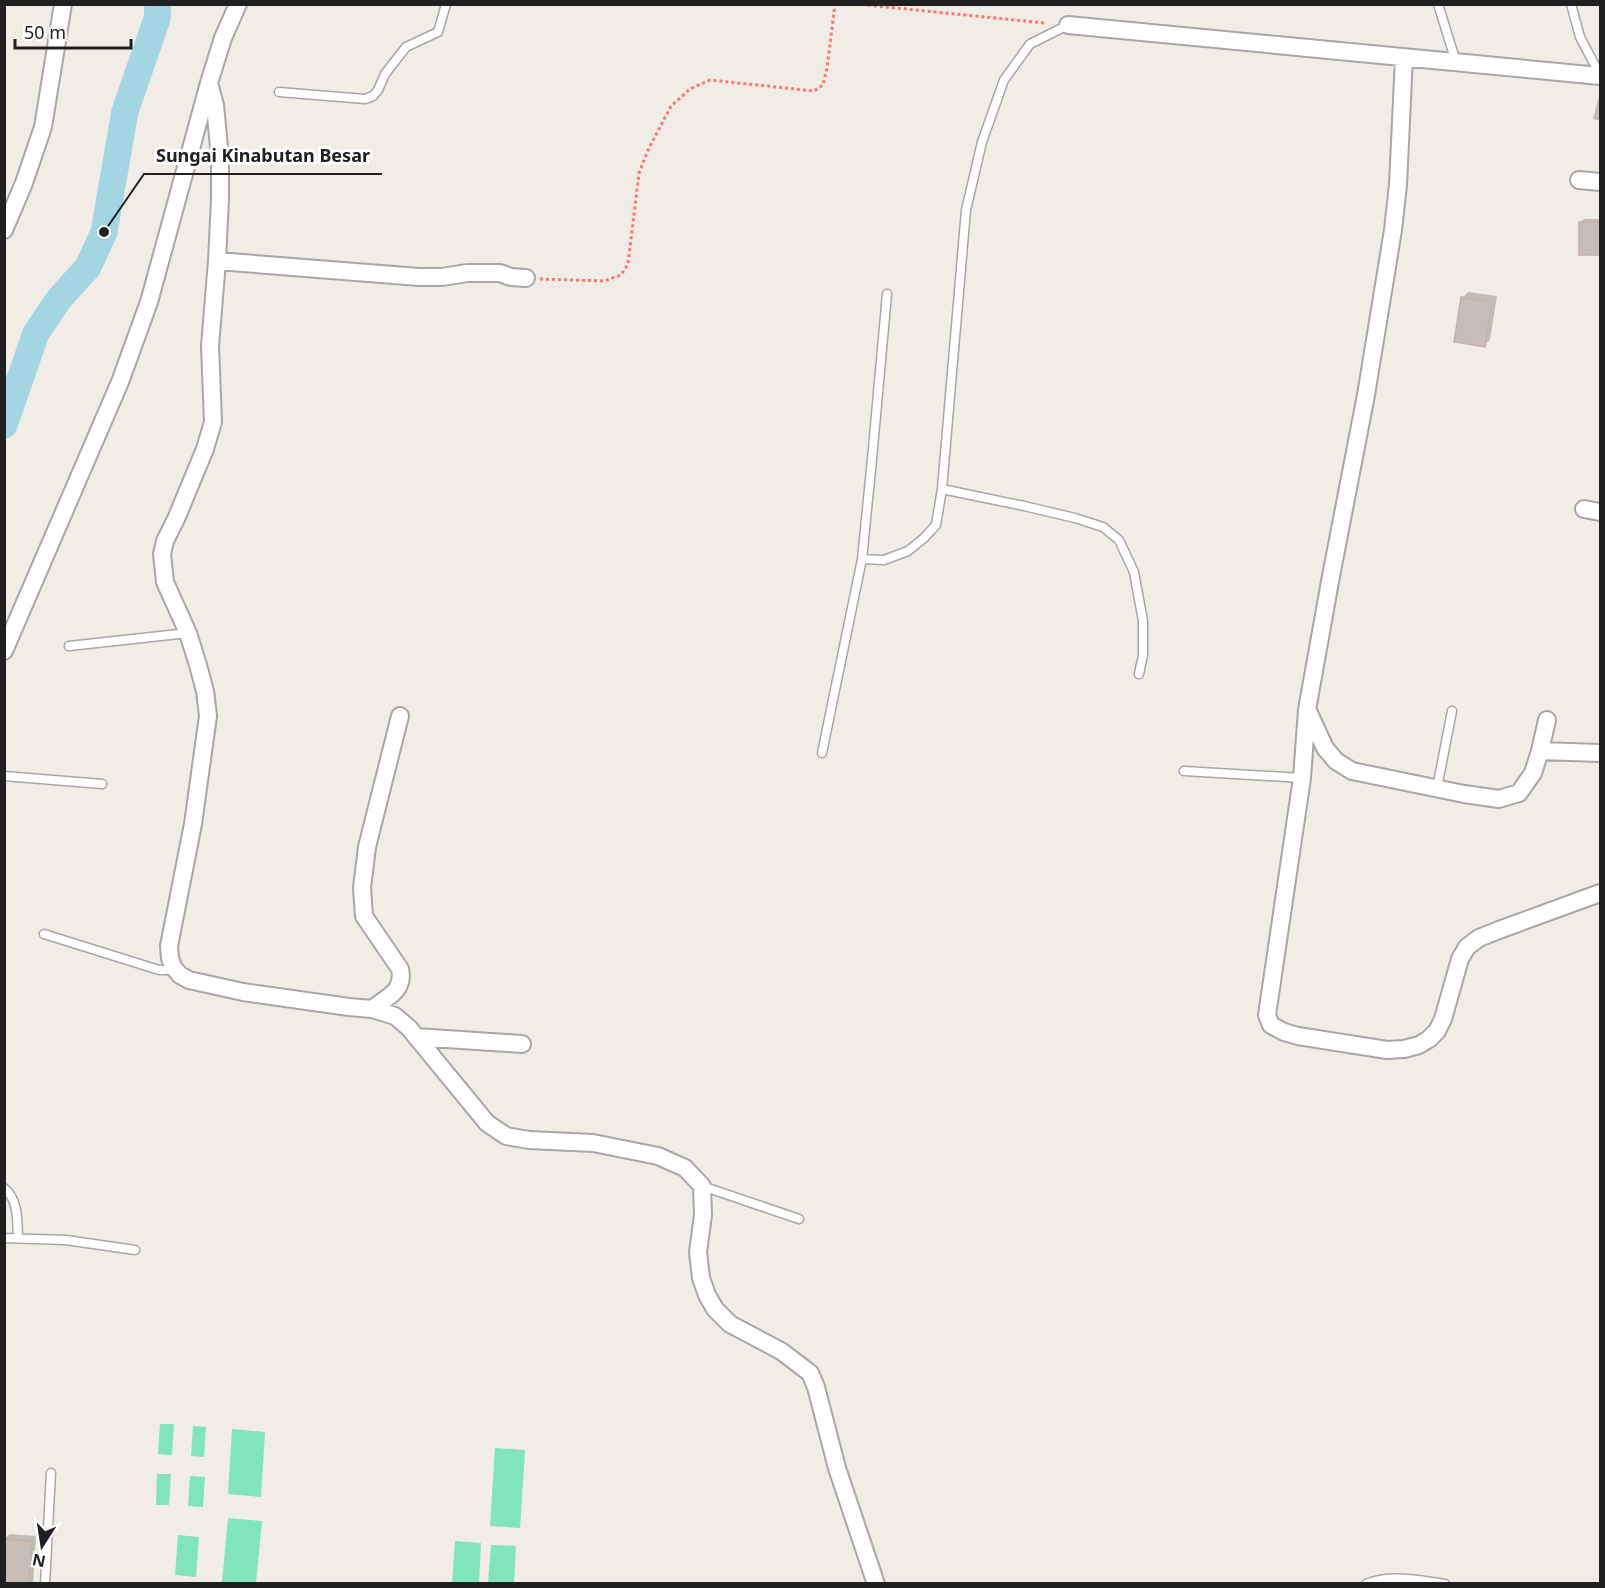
<svg xmlns="http://www.w3.org/2000/svg" width="1605" height="1588" viewBox="0 0 1605 1588" font-family="'Noto Sans',sans-serif">
	<style>
		.pitch { fill: #80e5bb }
		.shadow { fill: #0003 }
		.lines { fill: none; stroke-linecap: round; stroke-linejoin: round }
		.river { stroke: #a4d5e2; stroke-width: 27 }
		.building { fill: #c6bdb5; stroke: #c4b3a7; stroke-width: 1.5 }
		.service-casing { stroke: #a7a7a7; stroke-width: 11 }
		.minor-casing { stroke: #a7a7a7; stroke-width: 20 }
		.path { stroke: #ff756a; stroke-width: 3; stroke-dasharray: 3 3; stroke-linecap: butt }
		.service { stroke: #fff; stroke-width: 8 }
		.minor { stroke: #fff; stroke-width: 16 }
		.leader { fill: none; stroke: #202020; stroke-width: 2 }
		.callout-dot { fill: #202020; stroke: #fff; stroke-width: 2 }
		.callout-label { font-size: 18px; text-anchor: middle; font-weight: bold; fill: #202020; stroke: #fff; stroke-width: 6; stroke-linejoin: round; paint-order: stroke }
	</style>
	<rect width="100%" height="100%" fill="#f1ede6"/>
	<path class="pitch" d="M160 1424H174L172 1455 158 1454Z
		M193 1426 206 1427 204 1457 191 1456Z
		M232 1429 265 1432 261 1497 228 1494Z
		M495 1448 525 1450 520 1528 490 1526Z
		M157 1474H171L169 1505H156Z
		M190 1476 205 1477 203 1507 188 1506Z
		M228 1518 262 1521 256 1583 222 1582Z
		M178 1535 199 1537 196 1577 175 1575Z
		M455 1541 481 1543 479 1583H452Z
		M491 1545 516 1546 514 1583H488Z"/>
	<path class="shadow" d="M1600 96V121L1593 119 1598 99Z
		M1584 219H1600V254L1580 253V222Z
		M1468 292 1497 296 1490 340 1484 345 1456 341 1463 297Z
		M10 1534 36 1536 33 1584H4V1539Z"/>
	<g class="lines">
		<path class="river" d="M4 425 36 333 59 299 88 267 104 232 125 111 157 19 158 4"/>
	</g>
	<path class="building" d="M1579 222H1600V255H1579Z
		M1461 297 1492 302 1485 347 1454 342Z
		M4 1539 32 1541 29 1584H4Z"/>
	<g class="lines">
		<g class="service-casing">
			<path id="service" d="M1438 4 1456 62
				M1571 4 1580 37 1600 75
				M279 92 365 99 373 96 378 90 385 74 406 47 438 32 446 4
				M942 489 1024 506 1075 518 1103 527 1119 540 1134 572 1143 621V655L1139 674
				M862 559 884 560 908 551 924 538 936 525 942 489 966 210 982 142 1004 80 1030 44 1068 25
				M69 646 188 633
				M822 753 862 559 872 459 887 294
				M1184 771 1302 778
				M4 776 102 784
				M1437 788 1452 711
				M44 934 159 970H167L173 967
				M702 1186 799 1219
				M4 1188C19 1200 17 1221 18 1238
				M4 1238 66 1240 135 1250
				M45 1584 51 1473
				M1366 1584C1389 1574 1421 1580 1445 1584"/>
		</g>
		<g class="minor-casing">
			<path id="minor" d="M1068 25 1600 76
				M1404 57 1398 185 1393 230 1366 395 1331 576 1307 710 1302 778 1267 1015 1271 1025 1284 1032 1298 1036 1387 1050 1404 1049 1419 1045 1429 1039 1437 1031 1443 1019 1460 959 1467 947 1479 938 1499 930 1600 893
				M209 83 215 105 220 158V199L217 261 210 346 213 422 205 449 176 519 165 541 162 554 165 582 188 633 198 665 205 691 208 716 193 824 169 946 170 958 173 967 180 975 189 980 243 992 349 1007 372 1009 395 1016 409 1028 487 1123 506 1136 529 1140 593 1143 658 1156 685 1168 702 1186 703 1215 698 1252 701 1278 707 1295 715 1309 730 1324 781 1351 810 1373 816 1387 837 1468 876 1584
				M1579 180 1600 182
				M4 230 24 183 43 127 63 4
				M217 261 419 277H442L467 273H500L511 277 526 278
				M1584 509 1600 512
				M4 651 120 382 149 302 209 83 223 38 238 4
				M1308 711 1325 748 1336 761 1352 771 1464 794 1499 799 1519 793 1533 773 1540 751 1547 720
				M1540 751 1600 753
				M372 1009C387 997 405 991 400 969L364 916 362 888 367 847 400 716
				M416 1037 522 1044"/>
		</g>
		<path class="path" d="M856 4 1045 23
			M540 279 604 281 621 275 628 264 639 173 648 150 671 106 690 89 710 80 814 91 823 85 827 68 835 4"/>
		<use href="#service" class="service"/>
		<use href="#minor" class="minor"/>
	</g>
	<path class="leader" d="M104 232L144 174H382"/>
	<circle class="callout-dot" cx="104" cy="232" r="6"/>
	<g class="callout-label">
		<text x="263" y="162">Sungai Kinabutan Besar</text>
	</g>
	<rect width="1605" height="1588" fill="none" stroke="#202020" stroke-width="12"/>
	<g transform="translate(42 1546) rotate(192)" stroke="#ffffff" stroke-width="4.5" paint-order="stroke">
	<path d="M0-4.5L10 22L0 15L-10 22Z" fill="#202020"/>
	<text y="-9" font-size="16" font-weight="bold" text-anchor="middle" fill="#202020">N</text>
	</g>
	<path d="M15 39v9h116v-9" fill="none" stroke="#202020" stroke-width="3"/>
	<text x="24" y="39" font-size="18" fill="#202020" stroke="#ffffff" stroke-width="4.5" paint-order="stroke">50 m</text>
</svg>
